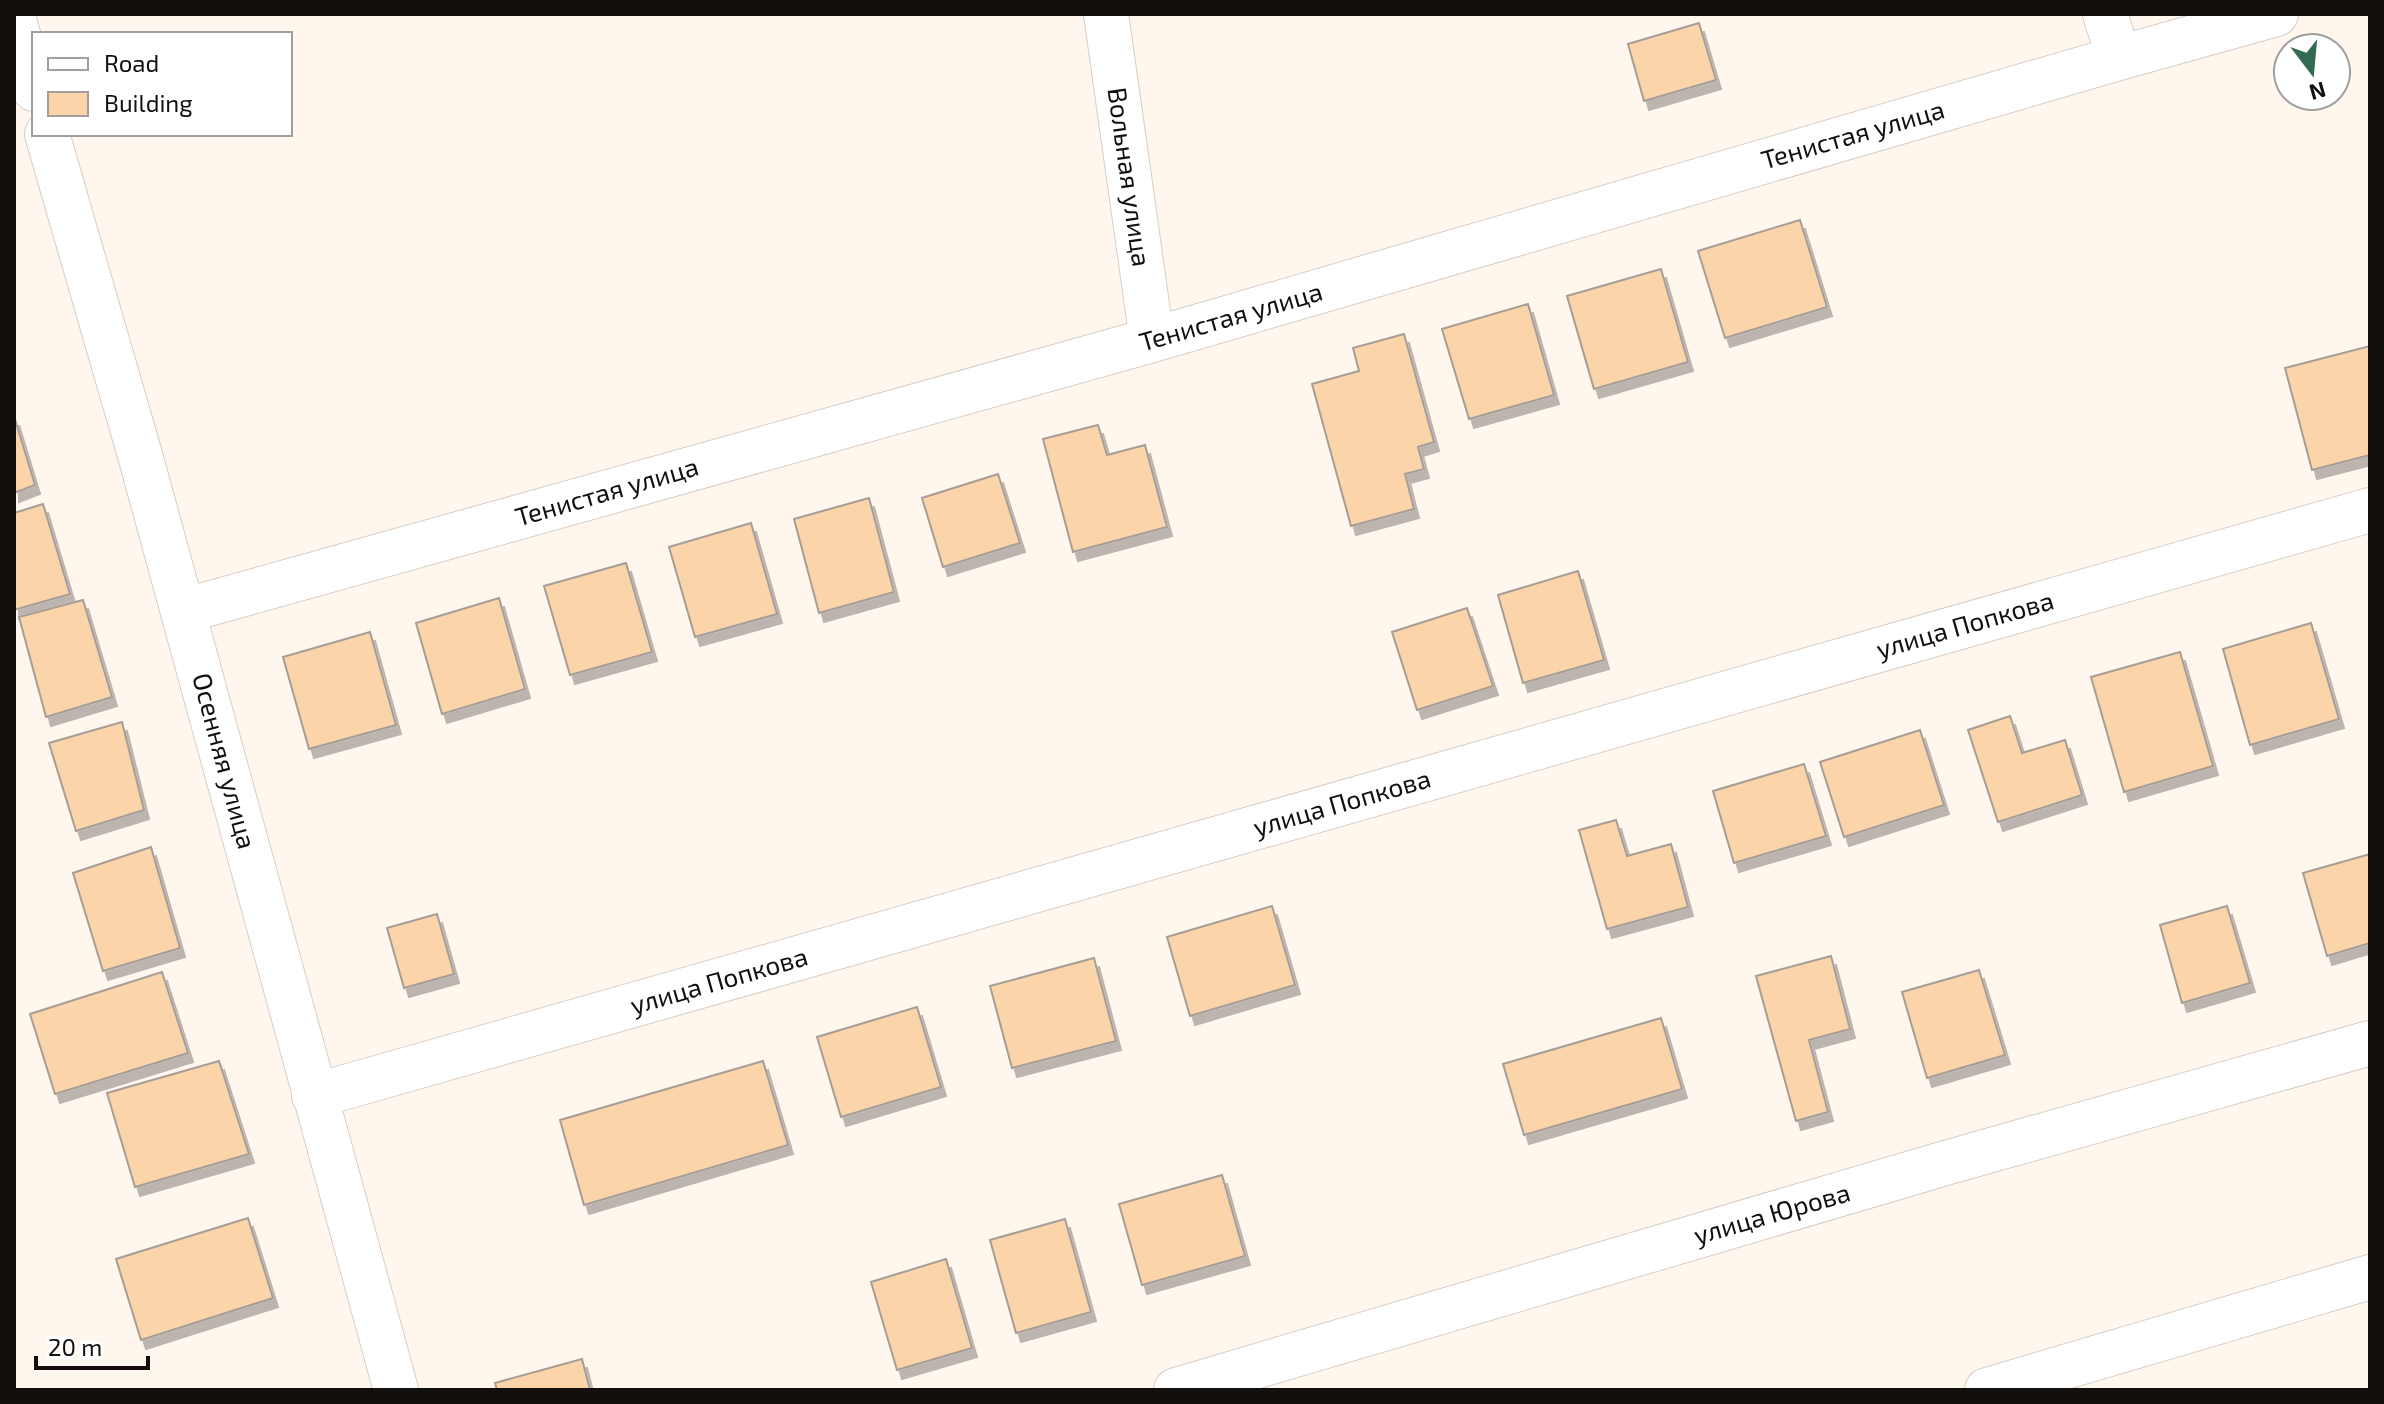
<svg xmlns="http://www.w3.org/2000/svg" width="2384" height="1404" viewBox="0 0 2384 1404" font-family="'Exo 2',sans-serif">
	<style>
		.building { fill: #fbd4a9; stroke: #a69e96; stroke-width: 2; filter: url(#shadow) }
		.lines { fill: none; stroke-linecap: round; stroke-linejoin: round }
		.minor-casing { stroke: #d7cec6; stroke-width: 46 }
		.minor { stroke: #fff; stroke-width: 44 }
		.labels { text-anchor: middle; stroke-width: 7; stroke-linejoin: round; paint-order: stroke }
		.street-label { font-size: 26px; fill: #120f0c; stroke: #fff }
	</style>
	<defs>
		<filter id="shadow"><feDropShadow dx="5" dy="9" stdDeviation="0" flood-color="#0004"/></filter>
	</defs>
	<rect width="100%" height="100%" fill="#fff6ee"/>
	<path class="building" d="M1699 23 1716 80 1644 101 1628 44Z
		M1800 220 1827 307 1725 338 1698 251Z
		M1661 269 1688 362 1594 389 1567 296Z
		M1528 304 1554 395 1469 419 1442 329Z
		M1404 334 1434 442 1418 447 1424 469 1405 474 1414 509 1351 526 1312 384 1359 371 1353 348Z
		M2370 346V455L2312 470 2285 368Z
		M14 416 35 485 14 493Z
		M1098 425 1107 455 1145 445 1167 527 1073 552 1043 439Z
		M998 474 1020 543 943 567 922 498Z
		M869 498 894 592 819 613 794 519Z
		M43 504 70 594 14 610V513Z
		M751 523 777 614 695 637 669 547Z
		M626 563 652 652 570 675 544 586Z
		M1578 571 1604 660 1523 683 1498 595Z
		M499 598 525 689 442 714 416 623Z
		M83 600 112 697 46 717 19 617Z
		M1467 608 1493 686 1417 710 1392 632Z
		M2311 623 2339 719 2250 745 2223 649Z
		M370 632 396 725 309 749 283 657Z
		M2180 652 2213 766 2124 792 2091 677Z
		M2010 716 2022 753 2065 740 2082 795 1998 822 1968 730Z
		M122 722 144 810 76 831 49 743Z
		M1920 730 1944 805 1844 837 1820 762Z
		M1804 764 1826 836 1734 863 1713 791Z
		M1616 820 1627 856 1671 844 1688 907 1607 929 1579 830Z
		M151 847 180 948 103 971 73 873Z
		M2370 854V943L2327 956 2303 873Z
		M1272 906 1295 985 1190 1016 1167 937Z
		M2227 906 2250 983 2182 1003 2160 925Z
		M437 914 454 974 404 988 387 928Z
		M1831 956 1850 1029 1809 1040 1828 1112 1796 1121 1756 976Z
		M1094 958 1116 1041 1012 1068 990 986Z
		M1979 970 2005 1055 1927 1078 1902 992Z
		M162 972 188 1053 55 1094 30 1014Z
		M917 1007 941 1087 841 1117 817 1037Z
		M1661 1018 1682 1089 1524 1135 1503 1064Z
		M219 1061 249 1154 135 1187 107 1093Z
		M763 1061 788 1145 584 1205 560 1120Z
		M1222 1175 1245 1256 1142 1285 1119 1204Z
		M248 1218 273 1298 141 1340 116 1259Z
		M1065 1219 1091 1312 1016 1333 990 1240Z
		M946 1259 972 1348 897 1370 871 1282Z
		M582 1359 590 1390H497L495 1383Z"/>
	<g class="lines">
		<g class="minor-casing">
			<path id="minor" d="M1106 14 1152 340
				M2105 14 2119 58
				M14 20 34 89
				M47 134 140 455 396 1390
				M183 611 1152 340 2119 58 2276 14
				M314 1096 2370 510
				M1176 1390 1949 1162 2370 1043
				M1987 1390 2370 1277"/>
		</g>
		<use href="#minor" class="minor"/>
	</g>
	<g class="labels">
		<g class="street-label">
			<text transform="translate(1853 135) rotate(-16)" y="9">Тенистая улица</text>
			<text transform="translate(1129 177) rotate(82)" y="9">Вольная улица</text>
			<text transform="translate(1231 317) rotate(-16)" y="9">Тенистая улица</text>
			<text transform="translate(607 492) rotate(-16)" y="9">Тенистая улица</text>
			<text transform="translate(1965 625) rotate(-16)" y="9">улица Попкова</text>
			<text transform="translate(224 761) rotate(75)" y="9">Осенняя улица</text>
			<text transform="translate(1342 803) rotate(-16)" y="9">улица Попкова</text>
			<text transform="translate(719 981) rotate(-16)" y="9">улица Попкова</text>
			<text transform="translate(1772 1214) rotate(-16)" y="9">улица Юрова</text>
		</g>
	</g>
	<rect width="2384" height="1404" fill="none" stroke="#120f0c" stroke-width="32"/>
	<rect x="32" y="32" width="260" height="104" fill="#ffffff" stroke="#a09f9e" stroke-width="2"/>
	<rect x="48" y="58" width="40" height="12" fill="#ffffff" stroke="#a09f9e" stroke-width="2"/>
	<text x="104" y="72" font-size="24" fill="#120f0c">Road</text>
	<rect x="48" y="92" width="40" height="24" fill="#fbd4a9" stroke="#a09f9e" stroke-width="2"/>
	<text x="104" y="112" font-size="24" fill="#120f0c">Building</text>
	<g transform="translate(2312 72) rotate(164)"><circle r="38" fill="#ffffff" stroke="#a09f9e" stroke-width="2"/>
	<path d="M0-6L14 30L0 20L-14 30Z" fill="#336a52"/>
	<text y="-12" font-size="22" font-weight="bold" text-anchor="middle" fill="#120f0c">N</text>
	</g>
	<path d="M36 1356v12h112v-12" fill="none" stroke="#120f0c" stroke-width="4"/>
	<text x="48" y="1356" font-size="24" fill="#120f0c" stroke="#ffffff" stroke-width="6" paint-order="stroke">20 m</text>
</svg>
